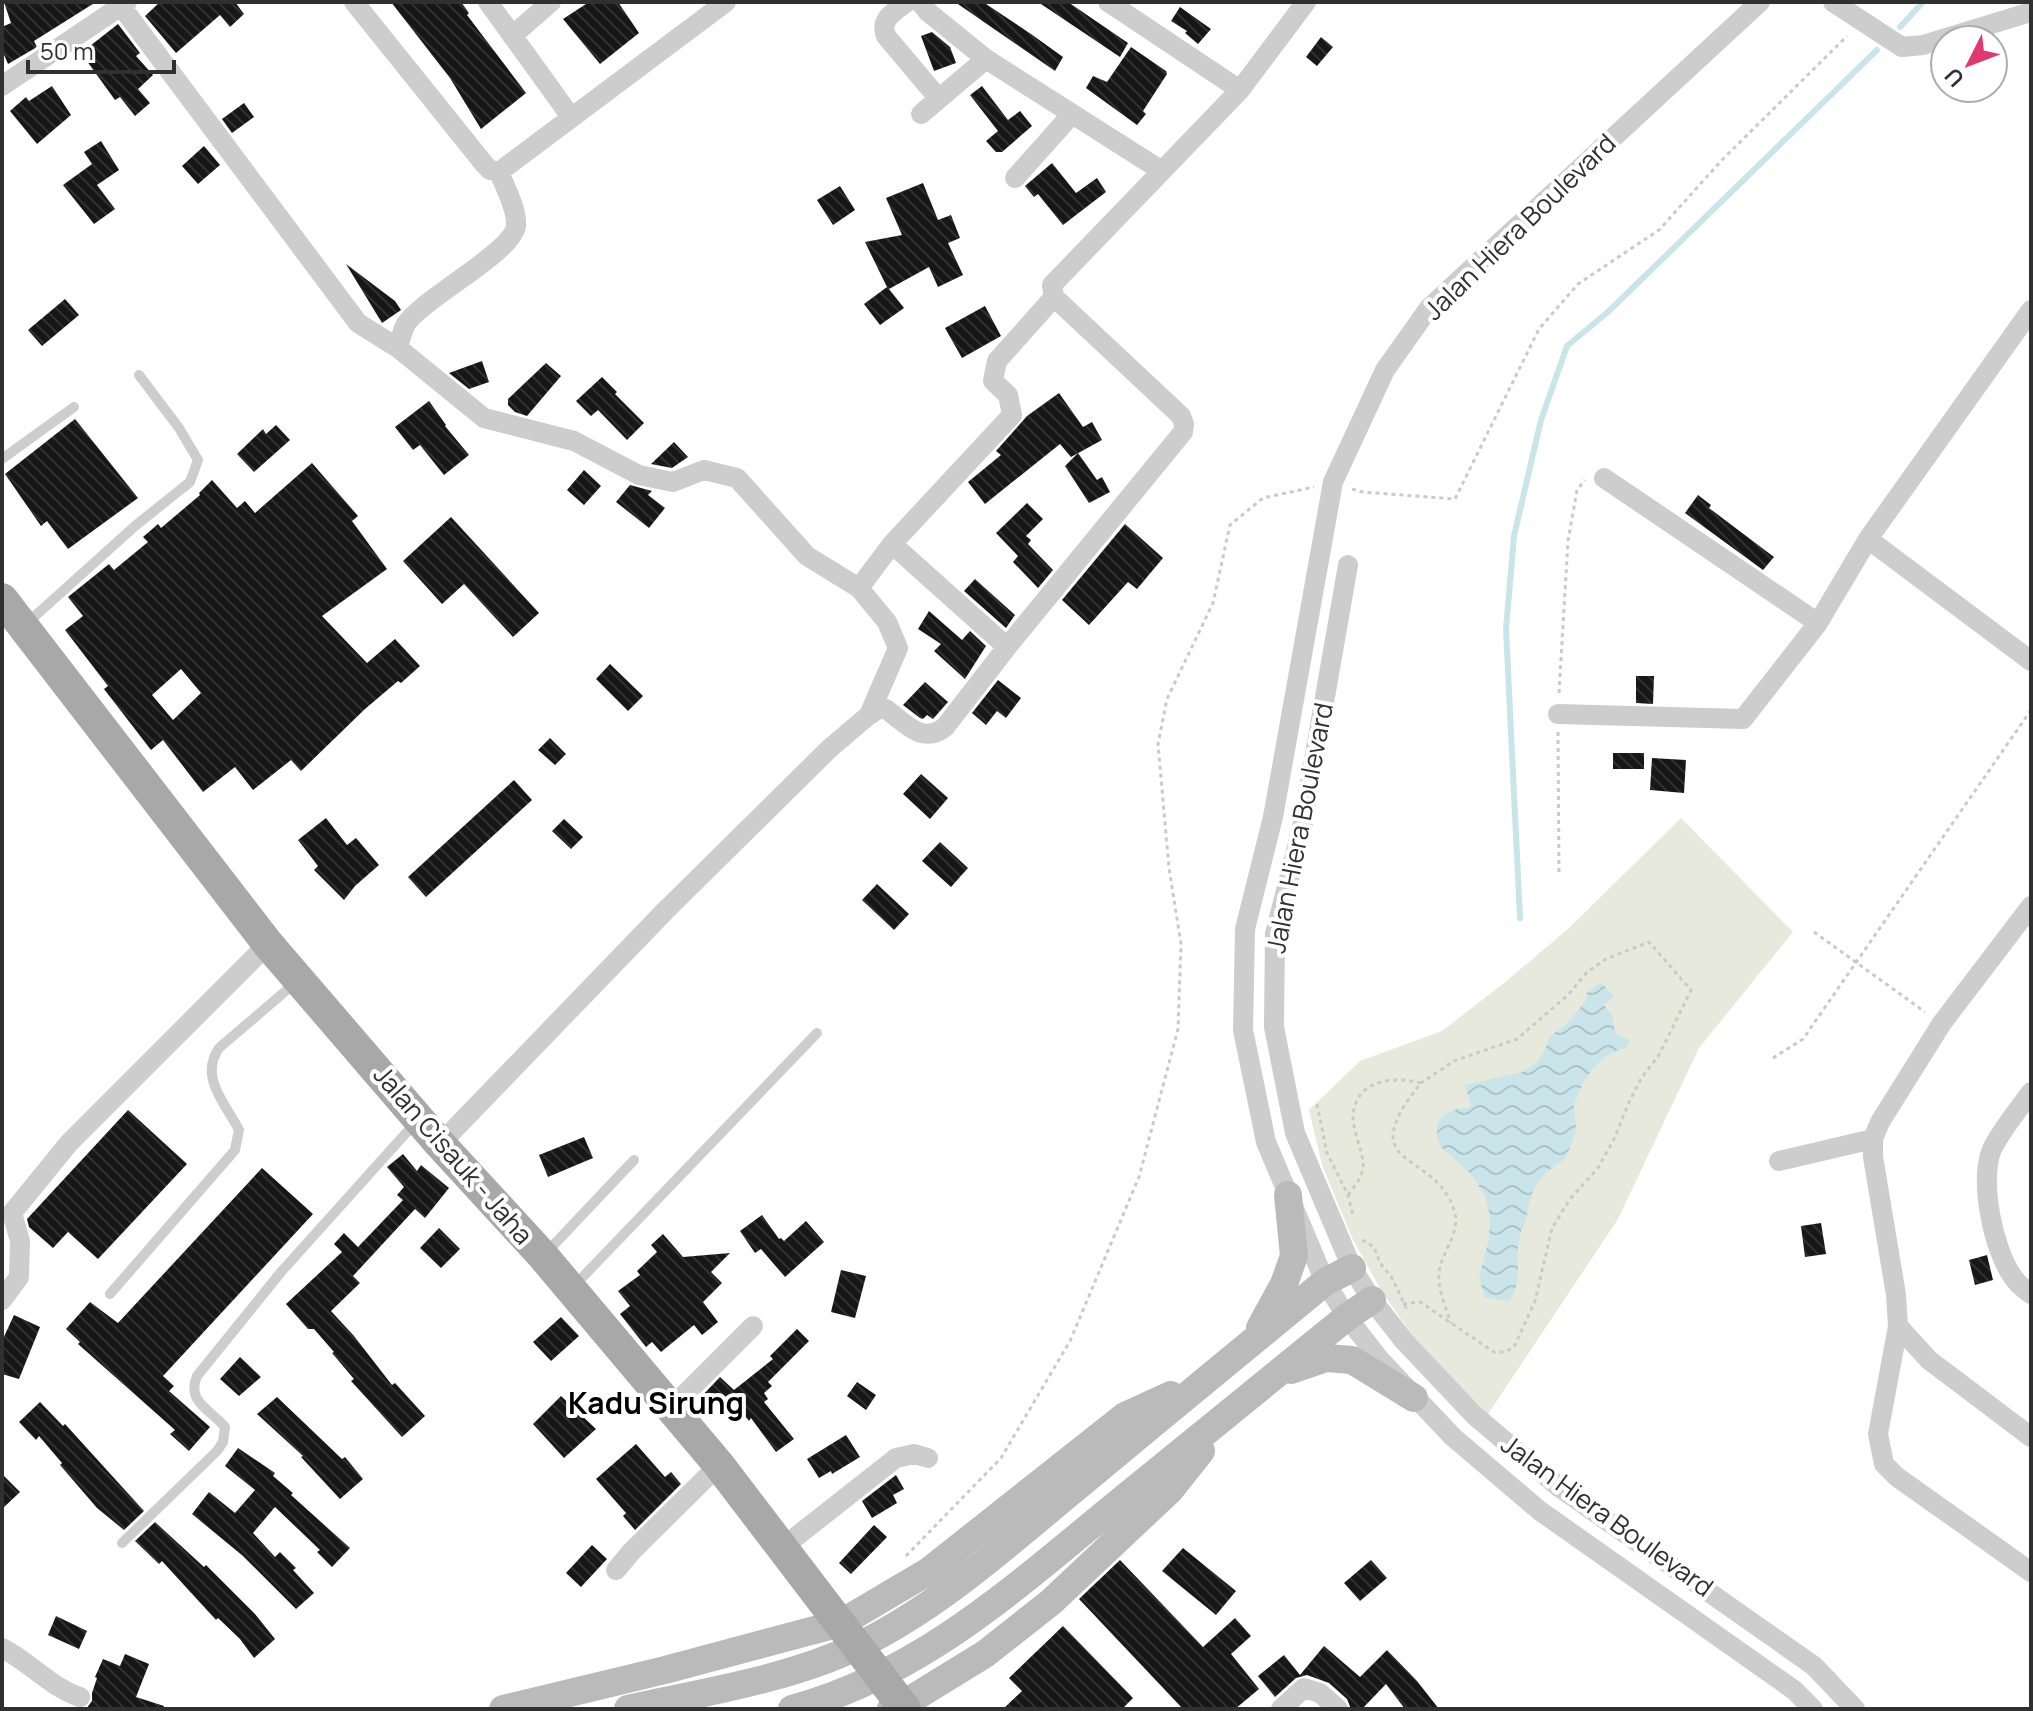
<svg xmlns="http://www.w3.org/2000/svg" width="2033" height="1711" viewBox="0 0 2033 1711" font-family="Manrope,sans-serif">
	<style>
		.park { fill: #e6e9dc }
		.water { fill: url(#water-waves) }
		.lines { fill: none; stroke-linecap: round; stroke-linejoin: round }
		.stream { stroke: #c9e5e9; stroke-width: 6 }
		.building { fill: url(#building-back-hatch); fill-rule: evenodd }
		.path { stroke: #cacaca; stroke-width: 3; stroke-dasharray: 4 4; stroke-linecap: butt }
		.service { stroke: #cdcdcd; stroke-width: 10 }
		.minor { stroke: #cdcdcd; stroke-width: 20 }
		.secondary { stroke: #bababa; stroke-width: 28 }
		.primary { stroke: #a8a8a8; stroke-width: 32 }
		.labels { text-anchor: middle; stroke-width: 8; stroke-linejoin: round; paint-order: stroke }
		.street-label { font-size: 26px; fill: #303030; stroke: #fff }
		.quarter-label { font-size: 30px; font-weight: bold; fill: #000; stroke: #fff }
	</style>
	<defs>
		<pattern id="water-waves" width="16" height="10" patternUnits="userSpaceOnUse" patternTransform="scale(2)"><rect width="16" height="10" fill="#c9e5e9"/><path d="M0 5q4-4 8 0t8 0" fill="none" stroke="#adc5c8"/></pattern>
		<pattern id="building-back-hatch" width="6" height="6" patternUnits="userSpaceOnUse" patternTransform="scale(2)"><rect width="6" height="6" fill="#171717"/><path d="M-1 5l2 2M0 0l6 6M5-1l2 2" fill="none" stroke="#303030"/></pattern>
	</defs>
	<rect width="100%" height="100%" fill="#fff"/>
	<path class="park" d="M1681 818 1793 932 1699 1048 1618 1219 1488 1414 1426 1356 1381 1290 1352 1238 1322 1165 1309 1110 1360 1061 1442 1031 1504 983 1568 929Z"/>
	<path class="water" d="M1600 982 1614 996 1604 1005 1612 1015 1615 1033 1629 1040 1627 1047C1599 1055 1586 1074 1576 1099 1572 1107 1575 1116 1576 1124 1577 1136 1569 1150 1564 1160 1538 1176 1532 1186 1527 1215 1525 1223 1520 1231 1519 1240 1514 1265 1525 1277 1509 1301L1485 1298 1479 1278 1489 1239 1490 1216 1485 1196 1471 1174 1442 1148 1437 1138V1124L1444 1114 1457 1109 1467 1108 1471 1105 1465 1085 1522 1072 1536 1063 1544 1052 1550 1036 1567 1024 1587 999 1586 994Z"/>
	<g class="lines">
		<path class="stream" d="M1900 27 1923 2
			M1520 918 1506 629 1514 536 1541 420 1567 346 1609 311 1877 50"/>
	</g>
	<path class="building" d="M4 2H96L34 41 37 47 8 64 2 50V27L11 23Z
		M160 2H235L244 14 230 27 220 15 176 53 145 16Z
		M391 2H461L469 13 467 15 526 93 481 129 450 78Z
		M589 2H618L639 33 600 64 563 19Z
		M955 2H983L1031 34 1063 57 1055 71Z
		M1038 2H1068L1128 43 1120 57Z
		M1180 7 1211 29 1198 44 1185 33 1187 31 1171 21Z
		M118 24 140 53 136 56 153 75 138 89 150 103 135 116 120 97 115 100 81 53Z
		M932 32 950 47 956 63 934 71 921 36Z
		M1321 37 1333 47 1317 66 1306 57Z
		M1131 47 1166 71 1167 74 1143 111 1146 114 1137 125 1086 88 1093 76 1107 82Z
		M52 86 71 115 37 144 10 111 26 97 29 101Z
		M982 86 1008 120 1020 111 1032 126 1002 152H996L986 141 998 131 970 95Z
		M244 103 254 117 232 133 222 119Z
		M101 141 119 170 97 185 115 209 94 224 63 185 92 164 84 152Z
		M204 146 220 165 198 184 182 166Z
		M1052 163 1076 193 1097 178 1106 192 1063 225 1038 194 1034 197 1025 186Z
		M923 183 938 220 951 215 960 238 948 243 963 275 938 287 929 267 889 289 904 308 880 325 864 304 887 287 865 242 902 235 886 198Z
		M840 186 855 210 833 225 817 200Z
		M346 264 395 301 401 310 382 323Z
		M65 299 79 315 42 346 28 330Z
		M985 306 1001 336 962 358 945 328Z
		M482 361 489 382 469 389 449 373Z
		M546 363 561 376 527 416 515 412 508 405V399Z
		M602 377 617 392 615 394 644 423 627 440 598 410 591 416 576 401Z
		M1059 393 1083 427 1092 422 1102 440 1071 457 1060 444 985 504 968 482 1001 455 996 451 1027 416Z
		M429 401 446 425 445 426 469 455 444 475 420 445 413 450 395 427Z
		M75 419 138 498 68 549 47 521 41 526 5 474Z
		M276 425 290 440 254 472 237 454 263 429 266 434Z
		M674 442 688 457 672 468 651 464Z
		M1078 453 1097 480 1102 477 1110 492 1089 503 1065 466Z
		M312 463 358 516 352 521 387 569 322 616 367 663 395 639 420 666 401 683 398 681 365 709 301 771 291 760 253 790 235 767 203 792 163 740 151 750 104 689 108 686 65 630 83 616 68 597 109 564 114 570 148 542 143 537 158 524 161 528 200 495 199 493 212 480 237 508 245 501 255 513ZM181 669 201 693 173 720 152 695Z
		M584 470 601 486 584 505 567 490Z
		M630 485 652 491 648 495 665 508 649 528 616 502Z
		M1698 495 1711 505 1709 508 1774 557 1763 570 1685 513Z
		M1027 503 1043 519 1026 536 1031 540 1028 544 1053 570 1038 588 1013 562 1018 556 996 533Z
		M451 517 539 613 513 637 464 584 442 604 403 561Z
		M1125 524 1163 558 1137 589 1128 582 1089 625 1062 600Z
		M975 579 1015 615 1006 628 964 591Z
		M929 611 962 640 970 631 986 646 965 679 934 651 941 644 918 629Z
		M610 664 643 696 628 711 596 679Z
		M1636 676H1654L1653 704 1636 703Z
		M998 680 1021 698 1006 718 997 711 986 725 972 713Z
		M925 682 948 702 933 719 927 715 923 719 920 718 903 705Z
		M550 738 566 754 555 765 538 750Z
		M1613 753H1644V769H1613Z
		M1652 758 1686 760 1684 793 1650 790Z
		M921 774 948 798 930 819 903 794Z
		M514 780 532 800 426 897 408 877Z
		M326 818 347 845 356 838 379 865 355 886 344 900 314 870 318 866 298 840Z
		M564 819 583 837 571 849 552 831Z
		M940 842 968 868 951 887 922 861Z
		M877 884 909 914 894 930 862 900Z
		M128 1110 187 1164 98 1259 68 1232 53 1248 29 1227 27 1219Z
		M584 1137 593 1158 548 1177 539 1155Z
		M403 1154 417 1171 421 1165 449 1188 425 1218 415 1209 353 1276 360 1283 331 1311 354 1336 392 1385 395 1383 425 1416 402 1437 351 1381 354 1379 332 1353 334 1352 314 1329H308L286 1304 342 1252 334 1244 344 1233 358 1247 403 1200 397 1195 404 1187 387 1167Z
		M262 1168 313 1214 163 1376 174 1386 169 1391 210 1427 189 1451 170 1434 175 1430 78 1344 80 1342 66 1329 90 1302 118 1323Z
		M762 1215 779 1239 781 1238 784 1241 806 1221 824 1242 785 1277 761 1249 755 1253 740 1231Z
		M1821 1223 1826 1254 1805 1257 1801 1226Z
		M439 1228 460 1249 441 1268 420 1248Z
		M663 1234 683 1257 730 1253 711 1272 722 1283 703 1302 718 1322 702 1335 694 1325 661 1352 652 1342 646 1347 620 1314 630 1306 618 1291 640 1275 637 1271 657 1252 651 1245Z
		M1987 1255 1993 1280 1975 1285 1969 1260Z
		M841 1270 866 1276 855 1318 831 1312Z
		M14 1315 40 1327 19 1379 2 1374V1341Z
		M561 1317 579 1336 551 1361 533 1342Z
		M797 1329 809 1341 768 1382 772 1386 764 1393 768 1399 764 1402 794 1439 776 1452 751 1418 749 1421 745 1416 735 1425 712 1399 704 1408 697 1401 720 1377 734 1390 773 1359 770 1356Z
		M240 1357 261 1377 239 1396 220 1379Z
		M857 1382 876 1395 866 1410 847 1396Z
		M561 1396 596 1429 564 1458 533 1424Z
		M277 1397 342 1459 345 1457 363 1479 340 1499 301 1457 303 1456 257 1414Z
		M40 1402 63 1426 65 1424 144 1511 124 1530 97 1508 60 1465 62 1463 39 1436 36 1440 19 1422Z
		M846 1435 860 1457 832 1474 831 1471 819 1478 807 1459Z
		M636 1444 665 1477 671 1472 681 1484 635 1530 623 1516 626 1513 596 1479Z
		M238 1448 275 1473 273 1476 293 1493 291 1495 350 1548 332 1567 317 1552 320 1550 275 1507 253 1533 275 1557 280 1552 296 1568 293 1570 314 1593 296 1609 243 1556 192 1514 209 1492 235 1513 255 1490 225 1466Z
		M2 1474 20 1492 2 1509Z
		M896 1475 904 1489 893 1495 897 1503 872 1518 862 1501Z
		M155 1522 204 1567 206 1565 255 1614 275 1639 254 1658 240 1639 218 1618 216 1620 162 1561 159 1564 135 1541Z
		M874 1525 887 1537 851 1574 839 1563Z
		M592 1545 607 1559 581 1587 566 1573Z
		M1183 1548 1236 1591 1216 1615 1162 1571Z
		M1120 1560 1203 1647 1235 1618 1251 1636 1231 1654 1259 1689 1235 1709H1183L1079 1599Z
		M1371 1560 1387 1578 1360 1601 1344 1583Z
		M56 1616 87 1631 79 1649 48 1635Z
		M1063 1626 1133 1698 1122 1709H1003L1022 1691 1009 1678Z
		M1324 1646 1360 1677 1387 1650 1417 1681 1439 1709H1405L1386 1684 1362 1709H1351L1347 1699 1329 1683 1307 1675 1296 1678 1275 1697 1258 1676 1284 1655 1300 1675Z
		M125 1654 149 1664 136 1697 164 1706 163 1709H86L92 1701V1693L97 1678 95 1677 103 1659 120 1666Z"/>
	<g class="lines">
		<path class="path" d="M1352 489 1362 492 1455 499 1539 329 1578 284 1659 230 1721 161 1847 36
			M1559 693 1568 541 1577 490 1585 480
			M1558 732 1559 873
			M1814 932 1925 1012
			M1773 1058 1803 1039 2031 710
			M1317 1104 1327 1153 1348 1195 1353 1215
			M1348 1195C1354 1187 1362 1178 1363 1167 1364 1151 1353 1134 1353 1117 1355 1079 1393 1076 1421 1083 1350 1171 1434 1148 1454 1210 1462 1235 1439 1253 1439 1275 1438 1291 1446 1308 1451 1323
			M1362 1240 1374 1247 1380 1263 1392 1278 1408 1312
			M1403 1304 1420 1302 1494 1352H1505L1514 1347 1535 1301 1552 1228 1570 1199 1598 1168 1614 1139 1629 1102 1642 1077 1659 1055 1691 990 1649 942 1606 959 1587 972 1568 995 1517 1039 1454 1061 1421 1083
			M906 1556 1001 1458 1070 1341 1139 1177 1178 1029 1181 944 1169 868 1158 744 1167 699 1213 603 1230 525 1263 498 1314 487"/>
		<path class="service" d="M2 459 74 407
			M25 625 135 526 190 482 198 460 179 428 139 375
			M547 1252 634 1160
			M575 1285 817 1033
			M110 1294 235 1150 239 1130C225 1103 199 1077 219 1048L295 983
			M122 1543 217 1451 223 1442 225 1427C210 1409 186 1402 197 1376L281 1272 415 1123"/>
		<path class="minor" d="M354 2 485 165 490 170 499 172 726 2
			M488 2 571 117
			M907 2C895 11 879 19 886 36L939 99
			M920 2 928 12 986 59 1162 171
			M1108 2 1240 90
			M1760 2 1429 308 1385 370 1333 482 1273 817 1245 929 1243 1030 1266 1142 1325 1282 1347 1317 1380 1360 1453 1437 1540 1511 1794 1690 1813 1709
			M1833 2 1902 47 1923 45 2031 12
			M121 6 358 323 398 348 484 418 574 441 639 475 673 482 704 470 737 478 807 556 859 588
			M512 36 551 2
			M2 86 127 2
			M921 114 986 59
			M1015 178 1072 114
			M398 348C400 341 402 331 406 324 423 298 515 251 516 225 517 209 505 187 499 172
			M1604 478 1818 623
			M1868 539 2031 661
			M892 544 1007 647
			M1348 565 1303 823 1275 934 1274 1027 1295 1133 1352 1268 1372 1300 1404 1341 1474 1415 1559 1487 1814 1666 1855 1709
			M1558 714 1743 719 1818 623 1868 539 2031 310
			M869 715 898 648 887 622 859 588 892 544 1012 415 1008 395 993 381 997 361 1054 297
			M2031 906 1942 1023 1880 1122 1873 1139V1157L1896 1295 1898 1326 1929 1360 2031 1437
			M2031 1092C2018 1110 2002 1129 1992 1149 1979 1180 1993 1250 2013 1277 2017 1284 2024 1289 2031 1294
			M440 1144 665 911 829 749 869 715 880 708 886 709C905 723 922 745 945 727L1007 647 1183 432 1184 424 1181 416 1054 297 1052 285 1240 90 1306 2
			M1779 1161 1873 1139
			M2 1300 19 1277 20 1241 12 1213 69 1143 268 944
			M1898 1326 1878 1434 1884 1464 1897 1477 2031 1572
			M671 1408 753 1326
			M783 1547 896 1458 914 1454 928 1458
			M616 1570 632 1551 719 1465
			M2 1648C30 1662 50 1687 80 1697
			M1281 1709 1304 1688 1320 1693 1338 1709"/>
		<path class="secondary" d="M1260 1328 1284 1284 1294 1256 1288 1195
			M1291 1370 1326 1358 1352 1360 1414 1398
			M503 1709 665 1670 841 1623 929 1571 1125 1416 1171 1395
			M628 1709C703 1692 786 1680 856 1647 937 1608 1004 1547 1072 1491 1156 1421 1241 1351 1325 1282L1352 1268
			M792 1709C920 1674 1012 1590 1112 1508 1190 1445 1268 1381 1347 1317L1372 1300
			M891 1709 902 1705 985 1654 1051 1602 1170 1490 1201 1451"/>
		<path class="primary" d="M2 599 268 944 440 1144 543 1256 719 1465 905 1709"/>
	</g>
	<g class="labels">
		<g class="street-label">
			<text transform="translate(1520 227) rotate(-44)" y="9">Jalan Hiera Boulevard</text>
			<text transform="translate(1300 828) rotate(-79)" y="9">Jalan Hiera Boulevard</text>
			<text transform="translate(453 1155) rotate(49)" y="9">Jalan Cisauk - Jaha</text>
			<text transform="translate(1607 1516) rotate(36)" y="9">Jalan Hiera Boulevard</text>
		</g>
		<g class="quarter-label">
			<text x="656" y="1414">Kadu Sirung</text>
		</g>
	</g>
	<rect width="2033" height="1711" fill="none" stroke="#303030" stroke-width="8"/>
	<g transform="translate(1969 64) rotate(228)"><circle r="38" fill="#ffffff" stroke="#acacac" stroke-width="2"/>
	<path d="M0-6L14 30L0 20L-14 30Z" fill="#e0396f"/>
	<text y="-12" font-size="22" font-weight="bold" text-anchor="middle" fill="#303030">U</text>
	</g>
	<path d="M28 60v12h146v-12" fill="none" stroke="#303030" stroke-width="4"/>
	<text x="40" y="60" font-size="24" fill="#303030" stroke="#ffffff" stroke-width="6" paint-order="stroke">50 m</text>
</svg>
